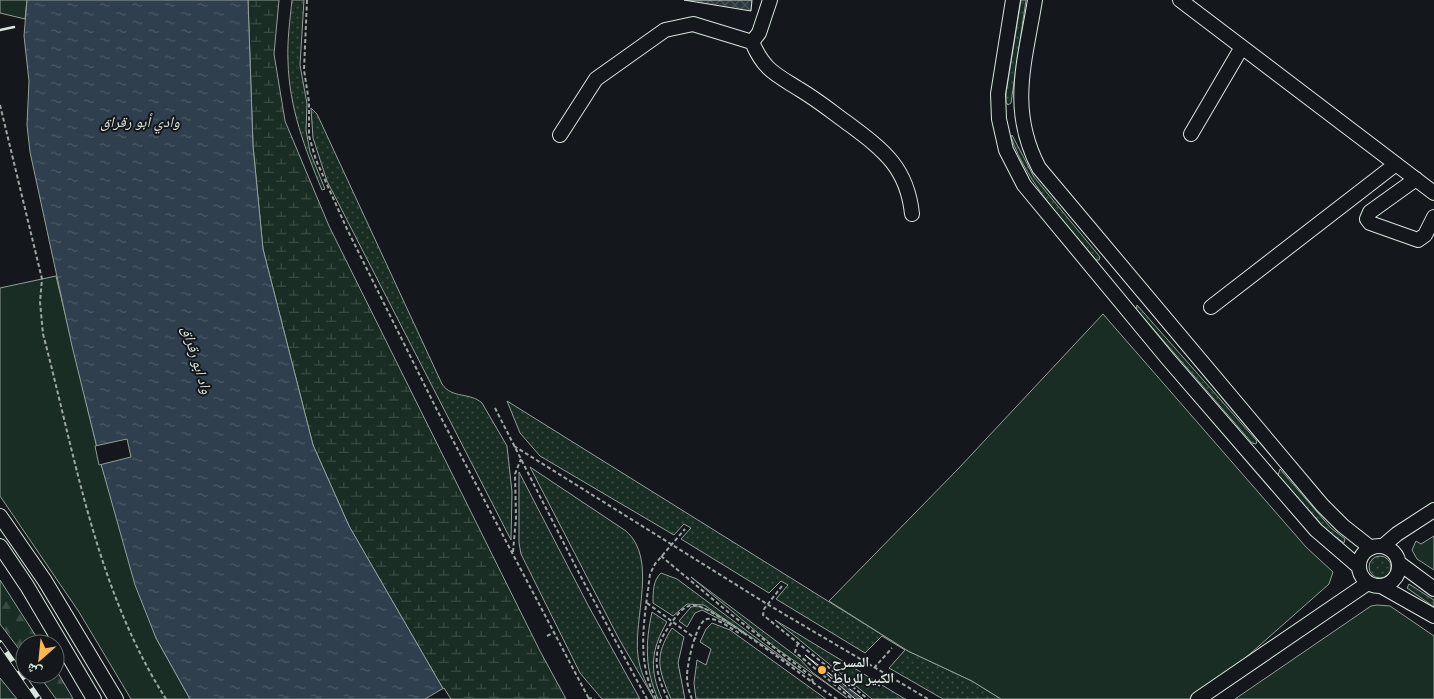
<svg xmlns="http://www.w3.org/2000/svg" width="1434" height="699" viewBox="0 0 1434 699" font-family="'Public Sans','Noto Naskh Arabic',sans-serif">
	<style>
		.grass { fill: url(#grass-dots); stroke: #939e99 }
		.forest { fill: url(#forest-firs); stroke: #939e99 }
		.wetland { fill: url(#wetland-marsh); stroke: #939e99 }
		.green { fill: #1a2d24; stroke: #939e99 }
		.water { fill: url(#water-ripples); stroke: #939e99 }
		.pier { fill: #14181c; stroke: #939e99 }
		.building { fill: url(#building-cross-hatch); stroke: #d8e6dc }
		.lines { fill: none; stroke-linecap: round; stroke-linejoin: round }
		.minor-casing { stroke: #d8e6dc; stroke-width: 16 }
		.path { stroke: #9da8a2; stroke-width: 2; stroke-dasharray: 4 2.5; stroke-linecap: butt }
		.minor { stroke: #14181c; stroke-width: 14 }
		.rail-casing { stroke: #d8e6dc; stroke-width: 5.5 }
		.rail { stroke: #14181c; stroke-width: 4; stroke-dasharray: 11; stroke-linecap: butt }
		.wall { stroke: #d8e6dc; stroke-width: 2.5 }
		.poi-dot { fill: #ffb74d; stroke: #14181c; stroke-width: 2 }
		.labels { text-anchor: middle; stroke-width: 4; stroke-linejoin: round; paint-order: stroke }
		.poi-label { font-size: 14px; font-weight: bold; fill: #d8e6dc; stroke: #14181c; text-anchor: start }
		.water-label { font-size: 15px; font-style: italic; fill: #d8e6dc; stroke: #14181c }
	</style>
	<defs>
		<pattern id="grass-dots" width="8" height="8" patternUnits="userSpaceOnUse" patternTransform="scale(1.25)"><rect width="8" height="8" fill="#1a2d24"/><path d="M2 2h.1M6 6h.1" fill="none" stroke="#3b4b43" stroke-width="1.8" stroke-linecap="round"/></pattern>
		<pattern id="forest-firs" width="22" height="20" patternUnits="userSpaceOnUse" patternTransform="scale(1.25)"><rect width="22" height="20" fill="#1a2d24"/><path d="M5 1l3.5 6h-7zM16 11l3.5 6h-7z" fill="#3b4b43"/></pattern>
		<pattern id="wetland-marsh" width="20" height="14" patternUnits="userSpaceOnUse" patternTransform="scale(1.25)"><rect width="20" height="14" fill="#1a2d24"/><path d="M1 5h8M5 5V1M11 12h8M15 12V8" fill="none" stroke="#3b4b43"/></pattern>
		<pattern id="water-ripples" width="26" height="14" patternUnits="userSpaceOnUse" patternTransform="scale(1.25)"><rect width="26" height="14" fill="#2f3f4d"/><path d="M2 4q2-2 4 0t4 0M15 11q2-2 4 0t4 0" fill="none" stroke="#4c5b66"/></pattern>
		<pattern id="building-cross-hatch" width="8" height="8" patternUnits="userSpaceOnUse" patternTransform="scale(1.25)"><rect width="8" height="8" fill="#2c363c"/><path d="M0 0l8 8M0 8l8-8" fill="none" stroke="#4a5358"/></pattern>
	</defs>
	<rect width="100%" height="100%" fill="#14181c"/>
	<path class="grass" d="M292 0H304L300 65 307 104 306 130 310 152 325 189 322 190C305 149 289 107 288 61 287 41 290 20 292 0Z
		M1021 0H1026L1011 103 1008 105 1006 102V93Z
		M311 108 317 114 442 384C452 399 470 392 482 403L507 446 512 492 511 540 327 181 313 138Z
		M1012 135 1034 177 1100 257 1099 260H1096C1064 221 1028 185 1011 137Z
		M1137 305 1257 441 1256 444 1252 443 1136 309Z
		M507 401 908 651 972 681 1001 699H943L889 668 905 650 882 636 865 653 776 599 788 585 781 581 769 593 681 539 691 528 684 524 674 535 540 456 520 433Z
		M530 467 626 531C658 559 633 618 638 656 640 672 647 685 654 699L619 639Z
		M1280 469 1331 528 1345 539 1344 543 1327 531 1278 475Z
		M519 472 589 607 640 699H602L580 673 521 554 519 543Z
		M1369 567a11 11 0 1 1 22 0a11 11 0 1 1-22 0Z
		M661 573 677 579 805 674 704 605 687 604 673 616 653 603C653 592 653 580 661 573Z
		M691 577 800 659 812 672 847 698 776 648Z
		M1409 584 1434 600V607L1407 588Z
		M698 606 709 610 740 630 702 610 695 613 687 627 679 621 691 607Z
		M652 612 667 622C651 649 649 670 662 699H658C645 669 645 644 652 612Z
		M775 620 905 699H906H872Z
		M712 623 730 630 826 699H696L694 683 697 660 706 665 711 649 700 642 706 629Z
		M672 628 684 637 678 663 685 699H671C658 669 654 656 672 628Z"/>
	<path class="forest" d="M0 580 41 644H25V657L0 624Z
		M55 668 71 695 73 699H56L38 674H55Z
		M0 678 17 699H0Z"/>
	<path class="wetland" d="M248 0H279L274 54 285 121 329 226 540 651 566 699H449L349 526 313 445 263 249 253 146Z"/>
	<path class="green" d="M0 0H27L25 19 0 13Z
		M56 276 101 464 156 638 190 699H131L79 612 0 496V288Z
		M1103 314 1306 547 1333 572 1329 584 1199 699H1001L972 681 908 651 829 601 958 469Z
		M1434 536V570L1417 559 1412 550 1416 541 1421 544Z
		M1377 605 1390 606 1434 636V699H1235L1371 606Z"/>
	<path class="water" d="M27 0H248L253 146 263 249 313 445 349 526 449 699H190L156 638 135 585 101 464 72 346 30 152 27 125 29 81 24 36Z"/>
	<path class="pier" d="M127 439 131 457 99 465 95 446Z
		M444 688 451 699H425L442 689Z"/>
	<path class="building" d="M684 0H752L751 11Z
		M805 655 863 699H855Z"/>
	<g class="lines">
		<g class="minor-casing">
			<path id="minor" d="M1013 0 998 94 999 119 1006 150 1024 185 1168 359 1316 530 1359 567
				M1035 0C1025 62 1008 109 1039 168L1322 505 1343 526 1371 548
				M1180 0 1434 193
				M752 42C764 70 775 74 799 89 816 99 831 111 846 122 882 149 907 166 912 214
				M1191 134 1242 47
				M560 135 596 79 665 30 693 24 752 42 759 33 770 0
				M1416 179 1370 212 1367 219 1370 223 1418 240 1425 235 1434 217
				M1211 307 1396 164
				M0 516 45 581 116 699
				M1359 566a20 20 0 1 1 40 0a20 20 0 1 1-40 0Z
				M0 546 27 586 94 699
				M1383 546 1397 534 1434 510
				M1399 563 1434 589
				M1381 586 1434 616
				M1198 699 1368 583"/>
		</g>
		<path class="path" d="M307 0 304 70 309 102V136L316 160 347 229 437 410 589 699
			M0 105 42 279 40 302 43 334C76 459 96 589 166 699
			M495 408 580 575 647 699
			M514 446 767 604 928 699
			M513 552 516 518 515 474 521 459
			M661 556 728 612 811 676 814 685
			M782 586 764 609 763 615 868 699
			M647 603 696 639
			M547 636 553 633
			M798 643 795 652 852 699
			M874 668 892 648
			M588 698 595 699
			M656 699C635 659 645 617 650 574L655 564 685 529
			M668 699C657 678 651 656 664 634 671 624 680 606 693 605 710 603 813 685 837 699
			M692 699C689 692 687 684 687 676 687 665 696 621 707 619 717 617 731 629 739 633L744 632"/>
		<use href="#minor" class="minor"/>
		<g class="rail-casing">
			<path id="rail" d="M0 643 39 699"/>
		</g>
		<use href="#rail" class="rail"/>
		<path class="wall" d="M0 30 14 27"/>
	</g>
	<circle class="poi-dot" cx="822" cy="670" r="5"/>
	<g class="labels">
		<g class="poi-label">
			<text x="832" y="667">المسرح<tspan x="832" dy="16">الكبير للرباط</tspan></text>
		</g>
		<g class="water-label">
			<text x="140" y="127">وادي أبو رقراق</text>
			<text transform="translate(197 360) rotate(73)" y="5">واد ابو رقراق</text>
		</g>
	</g>
	<g transform="translate(40 659) rotate(207)"><circle r="24" fill="#14181c" stroke="#626a69"/>
	<path d="M0-4L9 19L0 12L-9 19Z" fill="#ffb74d"/>
	<text y="-8" font-size="14" font-weight="bold" text-anchor="middle" fill="#d8e6dc">ش</text>
	</g>
</svg>
